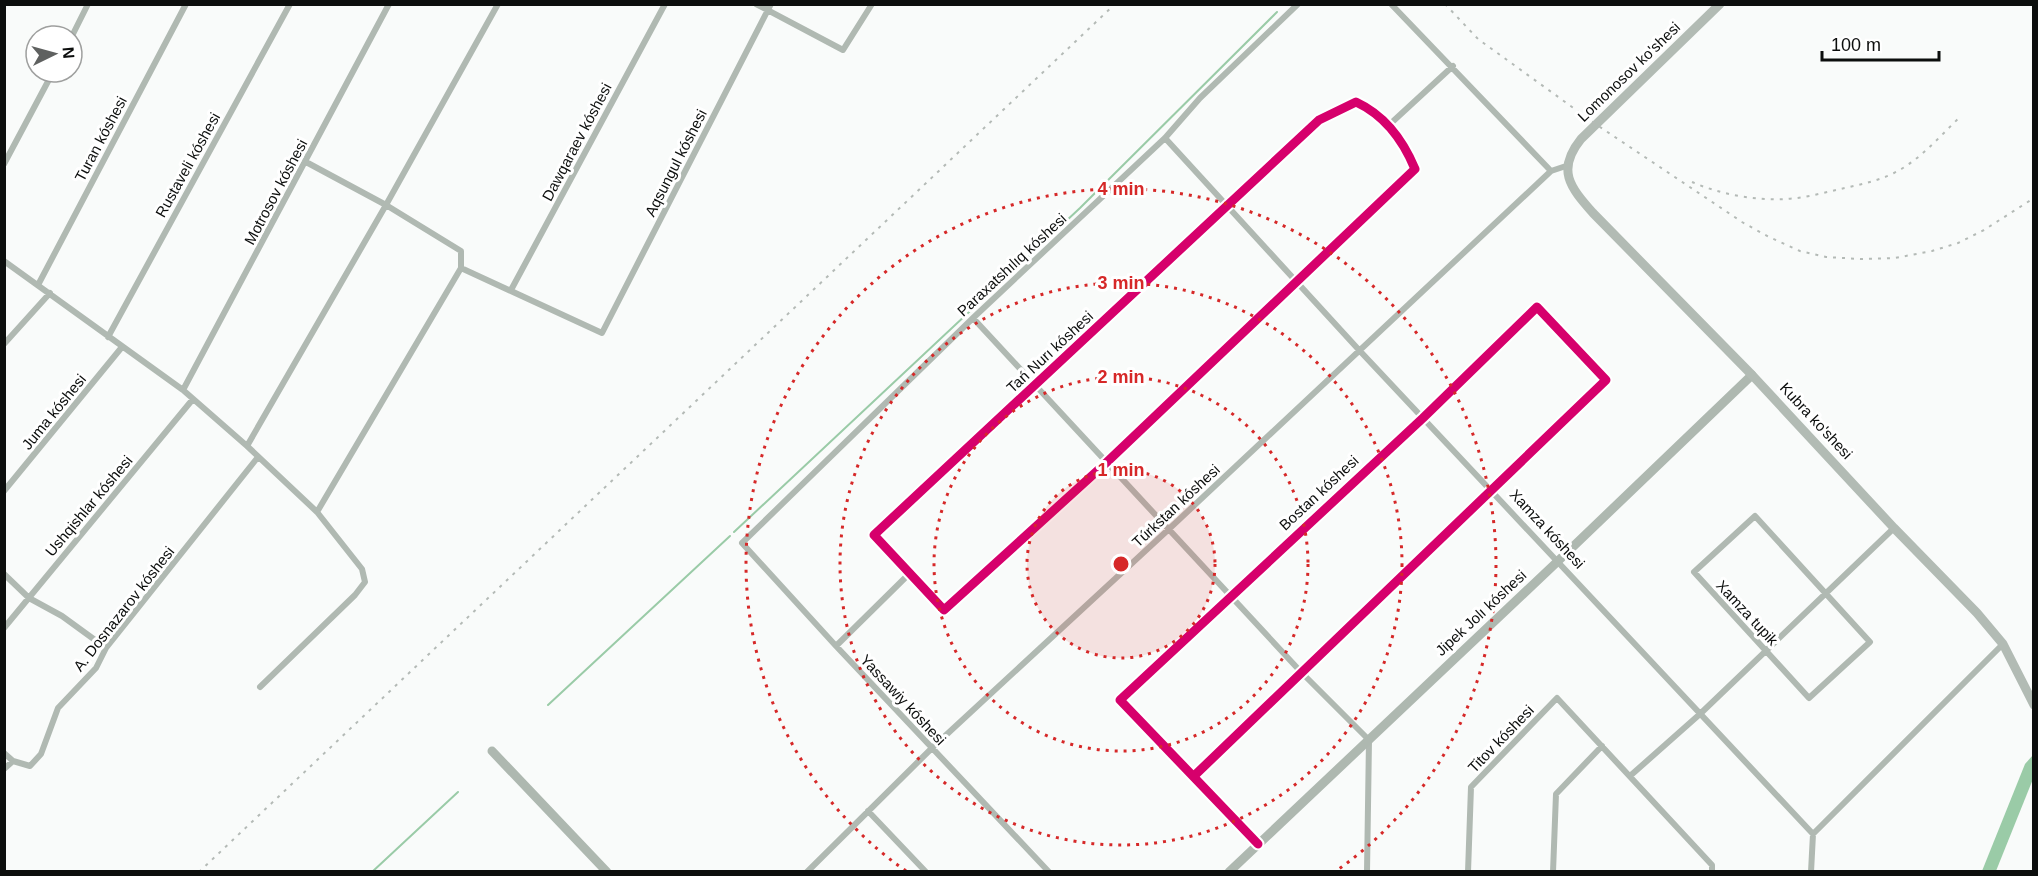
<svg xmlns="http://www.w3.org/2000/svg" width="2038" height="876" viewBox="0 0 2038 876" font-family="Arial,sans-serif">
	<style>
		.water { fill: #9acba7 }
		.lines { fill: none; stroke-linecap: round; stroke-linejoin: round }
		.stream { stroke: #9acba7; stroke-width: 2 }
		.street { stroke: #b0b9b2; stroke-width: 6 }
		.secondary { stroke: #aeb8b0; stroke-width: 9 }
		.primary { stroke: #b2bbb4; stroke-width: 9 }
		.rail { stroke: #b4bab6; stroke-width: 2; stroke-dasharray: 3 6; stroke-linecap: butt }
		.cycleway-casing { stroke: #fff; stroke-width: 13 }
		.cycleway { stroke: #d6006c; stroke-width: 9 }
		.ring { fill: none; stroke: #d62828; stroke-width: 3; stroke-dasharray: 3 6 }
		.labels { text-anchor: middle; stroke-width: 6; stroke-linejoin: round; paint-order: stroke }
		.street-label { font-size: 15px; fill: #0c0e0d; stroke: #fff }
		.centre { fill: #d62828; stroke: #fff; stroke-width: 3 }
		.ring-label { font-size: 18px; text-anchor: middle; font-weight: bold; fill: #d62828; stroke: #fff; stroke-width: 6; stroke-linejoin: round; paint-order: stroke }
	</style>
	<rect width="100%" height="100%" fill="#f9fbfa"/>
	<path class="water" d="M2033 755V779L1996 871H1982L2025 764Z"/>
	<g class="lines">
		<path class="stream" d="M734 532 1080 208 1277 12
			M548 705 730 536
			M372 872 458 792"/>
		<path class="street" d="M756 4 843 50 872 4
			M1391 4 1551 171
			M72 36 88 4
			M1356 102C1384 115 1403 140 1415 169L1107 462 944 610 874 535 1319 120Z
			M1389 125 1453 66
			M1165 138 1359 350 1813 834
			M306 162 386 205 461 251V268L317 512
			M4 164 53 72
			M4 261 183 390 247 446 317 512 362 569 365 582 355 595 260 687
			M461 268 602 333 771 4
			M38 285 186 4
			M511 290 665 4
			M973 318 1301 672 1369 740 1367 872
			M108 337 290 4
			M4 344 50 293
			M183 390 389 4
			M247 446 386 205 498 4
			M4 491 122 347
			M1755 516 1870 642 1809 698 1694 572Z
			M4 574 29 598 62 616 106 648
			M4 628 193 399
			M836 646 910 573
			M4 753 13 761 30 766 41 754 58 708 96 668 106 648 258 457
			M4 769 13 761
			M1194 776 1606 380 1537 307 1423 418 1120 700 1258 844
			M1630 776 1700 714 1894 528
			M868 811 926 872
			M1813 834 2003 644
			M807 872 932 748 1169 529 1551 171 1566 166
			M1049 872 836 646 742 543 973 318 1165 138 1200 98 1298 4
			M1468 872 1471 787 1557 698 1712 865V872
			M1553 872 1556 794 1602 746
			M1811 872 1813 834"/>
		<path class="secondary" d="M492 751 607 872
			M1229 872 1557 562 1752 375"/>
		<path class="primary" d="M1720 4 1581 139C1556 170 1570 187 1593 213L1752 375 1894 528 1977 613 2003 644 2034 705"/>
		<path class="rail" d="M1445 4 1478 39 1597 125 1742 222 1769 237 1800 251 1826 257 1860 259 1895 258 1932 251 1958 243 1984 230 2034 198
			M1692 182C1719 194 1756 201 1786 199 1806 198 1826 192 1845 188 1862 184 1878 181 1894 173 1920 160 1939 137 1960 117
			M199 872 1115 4"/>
		<g class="cycleway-casing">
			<path id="cycleway" d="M1356 102C1384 115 1403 140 1415 169L1107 462 944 610 874 535 1319 120Z
				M1194 776 1606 380 1537 307 1423 418 1120 700 1258 844"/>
		</g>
		<use href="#cycleway" class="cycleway"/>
	</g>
	<circle cx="1121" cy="564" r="94" fill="#d62828" fill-opacity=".12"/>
	<g class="ring">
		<circle cx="1121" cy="564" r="94"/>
		<circle cx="1121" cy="564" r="187"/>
		<circle cx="1121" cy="564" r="281"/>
		<path d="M906 871A375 375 0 1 1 1336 871"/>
	</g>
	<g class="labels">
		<g class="street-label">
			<text transform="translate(1629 72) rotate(-44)" y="5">Lomonosov ko'shesi</text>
			<text transform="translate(101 139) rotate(-62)" y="5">Turan kóshesi</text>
			<text transform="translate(577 142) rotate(-62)" y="5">Dawqaraev kóshesi</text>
			<text transform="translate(676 163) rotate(-63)" y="5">Aqsungul kóshesi</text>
			<text transform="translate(188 165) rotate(-61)" y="5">Rustaveli kóshesi</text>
			<text transform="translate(276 192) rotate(-62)" y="5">Motrosov kóshesi</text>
			<text transform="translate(1012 265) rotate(-43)" y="5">Paraxatshılıq kóshesi</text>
			<text transform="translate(1050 352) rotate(-43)" y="5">Tań Nurı kóshesi</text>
			<text transform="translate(54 412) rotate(-51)" y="5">Juma kóshesi</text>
			<text transform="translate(1816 421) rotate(47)" y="5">Kubra ko'shesi</text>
			<text transform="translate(1319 493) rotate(-43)" y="5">Bostan kóshesi</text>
			<text transform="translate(89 506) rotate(-50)" y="5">Ushqishlar kóshesi</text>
			<text transform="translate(1176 506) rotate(-43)" y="5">Túrkstan kóshesi</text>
			<text transform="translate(1547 529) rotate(47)" y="5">Xamza kóshesi</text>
			<text transform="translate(124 609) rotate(-52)" y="5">A. Dosnazarov kóshesi</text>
			<text transform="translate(1481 613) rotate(-43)" y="5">Jipek Jolı kóshesi</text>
			<text transform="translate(1747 613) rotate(47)" y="5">Xamza tupik</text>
			<text transform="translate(903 700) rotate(47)" y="5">Yassawiy kóshesi</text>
			<text transform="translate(1501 739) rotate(-46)" y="5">Titov kóshesi</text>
		</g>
	</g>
	<circle cx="1121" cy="564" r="9" class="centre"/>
	<g class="ring-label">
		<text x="1121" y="195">4 min</text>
		<text x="1121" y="289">3 min</text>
		<text x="1121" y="383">2 min</text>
		<text x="1121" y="476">1 min</text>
	</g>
	<rect width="2038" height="876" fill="none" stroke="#0c0e0d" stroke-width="12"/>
	<g transform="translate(54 54) rotate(85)"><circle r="28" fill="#ffffff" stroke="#9e9f9e" stroke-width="1.5"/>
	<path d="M0-4.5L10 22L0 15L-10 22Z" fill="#5f6160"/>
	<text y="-9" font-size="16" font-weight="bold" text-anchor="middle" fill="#0c0e0d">N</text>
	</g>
	<path d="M1822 51v9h117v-9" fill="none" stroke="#0c0e0d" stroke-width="3"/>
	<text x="1831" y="51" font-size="18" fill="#0c0e0d" stroke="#ffffff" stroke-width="4.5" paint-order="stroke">100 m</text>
</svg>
